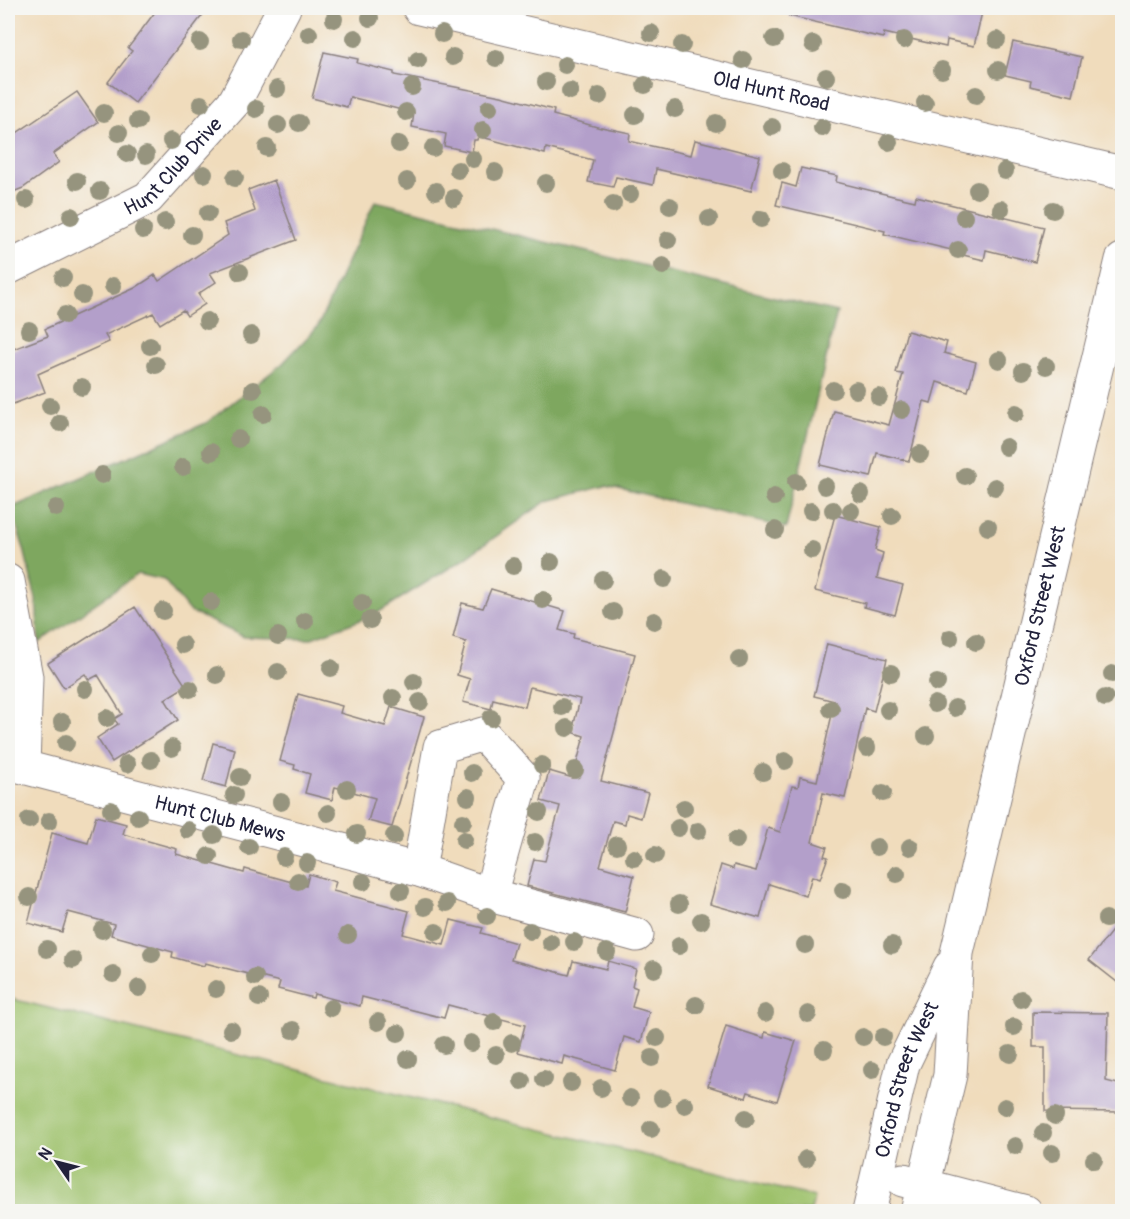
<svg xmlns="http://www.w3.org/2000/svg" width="1130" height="1219" viewBox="0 0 1130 1219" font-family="Pangolin,sans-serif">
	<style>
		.green { fill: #9dc16b; stroke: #607253; stroke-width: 1.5 }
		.forest { fill: #7ea75f; stroke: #50644d; stroke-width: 1.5 }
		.building { fill: #b39fca }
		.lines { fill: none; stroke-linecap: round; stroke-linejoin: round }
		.street-casing { stroke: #897f7c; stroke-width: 35 }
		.secondary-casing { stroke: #897f7c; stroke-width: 35 }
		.street { stroke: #fff; stroke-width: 33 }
		.secondary { stroke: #fff; stroke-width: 33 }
		.tree { fill: #96947e }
		.labels { text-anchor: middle; stroke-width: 4.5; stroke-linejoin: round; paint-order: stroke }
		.street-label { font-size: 20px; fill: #22223b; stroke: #f6f6f2 }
	</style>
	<rect width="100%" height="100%" fill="#f6f6f2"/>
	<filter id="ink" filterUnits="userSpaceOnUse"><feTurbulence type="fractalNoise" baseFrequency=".0167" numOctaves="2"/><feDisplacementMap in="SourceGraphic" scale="12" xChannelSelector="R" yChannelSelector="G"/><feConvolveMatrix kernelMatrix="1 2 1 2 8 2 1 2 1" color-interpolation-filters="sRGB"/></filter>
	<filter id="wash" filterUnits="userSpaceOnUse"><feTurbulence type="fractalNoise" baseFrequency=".008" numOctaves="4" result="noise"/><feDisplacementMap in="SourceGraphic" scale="24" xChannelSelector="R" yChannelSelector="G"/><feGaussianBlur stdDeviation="1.35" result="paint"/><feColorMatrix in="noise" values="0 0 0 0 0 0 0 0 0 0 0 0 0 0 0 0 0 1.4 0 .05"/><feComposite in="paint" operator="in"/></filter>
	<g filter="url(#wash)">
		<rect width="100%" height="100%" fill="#f0dcbc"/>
		<path class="green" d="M8 998 814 1197 811 1211H8Z"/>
		<path class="forest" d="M375 201 837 312 786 528 606 486 547 501 459 562 374 615 309 639 244 637 189 611 164 580 138 574 39 643 36 599 24 549 11 508 206 423 282 364 318 326Z"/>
		<g id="blocks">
			<path class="building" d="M158 8H208L135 103 108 82 132 51 128 48Z
				M790 8H910L939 14 940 8H983L974 46 947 40 946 47 884 33 883 38 789 16Z
				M1013 42 1082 57 1073 96 1030 86 1031 81 1005 75Z
				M324 52 358 59 357 63 394 72V75L501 96 554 110 553 115 601 128V127L630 133 629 141 691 155 695 140 760 156 751 191 656 169 653 185 616 177 613 187 588 182 593 160 546 148 545 154 478 136 477 140H474L472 152 444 146 446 134 412 127 414 113 350 97 347 107 312 98Z
				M77 92 98 122 53 154 59 162 23 188 8 194V139Z
				M801 168 837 176 836 182 893 196 915 201 916 196 1044 227 1035 262 986 250 984 260 963 255 964 253 884 234 885 231 776 205 782 183 796 187Z
				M274 180 296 240 210 273 216 282 198 294 205 304 187 316 183 310 160 324 153 313 105 335 109 342 38 374 45 392 8 406V351L48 336 45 329 135 288 155 275 159 281 228 235 224 223 255 211 248 190Z
				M907 331 947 342 944 353 976 362 968 391 937 382 931 403 924 401 909 461 877 453 871 477 820 465 834 411 889 425 903 374 896 373Z
				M835 515 881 527 875 550 883 553 877 578 903 585 895 615 864 607 865 603 815 591Z
				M491 589 565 611 559 630 574 634 573 638 635 654 601 781 648 793 641 818 627 814 625 824 613 821 600 866 634 876 625 912 527 886 534 859 545 861 560 806 541 801 549 771 573 778 584 736 572 732 580 699 530 687 525 707 493 699 491 709 463 702 470 679 457 675 466 642 453 638 462 603 483 608Z
				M135 607 186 686 165 699 178 720 112 762 97 738 118 724 114 719 122 714 98 675 89 680 85 674 64 688 48 663Z
				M827 644 887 659 874 711 865 708 845 798 823 793 812 842 827 847 824 856 828 857 820 879 812 876 806 896 769 884 760 918 710 904 721 865 733 869 734 865 756 871 768 828 780 832 792 786 798 787 800 777 817 781 835 701 814 696Z
				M298 694 342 706 340 713 385 726 391 707 424 717 392 827 368 821 375 798 335 787 332 800 305 793 310 774 294 769 295 765 280 761Z
				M213 743 235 749 226 787 203 781Z
				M96 816 126 824 123 834 177 849 176 854 244 873 245 869 306 886 309 874 336 882 333 891 409 911 403 934 444 945 451 920 483 928 481 933 516 943 511 960 569 975 573 961 606 969 608 961 636 969 632 986 637 988 632 1007 649 1012 641 1042 624 1037 615 1070 564 1056 562 1064 518 1052 525 1025 448 1005 444 1018 362 997 360 1006 314 994 313 998 278 989 280 982 205 963 204 966 172 957 173 952 111 935 114 924 68 912 62 932 28 923 52 833 88 843Z
				M1122 918V986L1089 960Z
				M1033 1012 1108 1013 1106 1081 1122 1085V1112L1045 1111V1047H1033Z
				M726 1026 764 1038 765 1032 796 1041 777 1101 748 1092 746 1098 708 1086Z"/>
		</g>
	</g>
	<g filter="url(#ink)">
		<use href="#blocks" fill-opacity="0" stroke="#897f7c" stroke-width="1.5"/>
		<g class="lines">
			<g class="street-casing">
				<g id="street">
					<path d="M8 581 26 677 23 766"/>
					<path id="s1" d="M8 763 419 870 490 895 637 935"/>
					<path d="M419 870 440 747 483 734 523 778 490 895"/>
				</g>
			</g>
			<g class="secondary-casing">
				<g id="secondary">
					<path id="s2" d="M419 8 1122 173"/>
					<path id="s3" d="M8 268 148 198 235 101 284 8"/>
					<path d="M903 1180 1026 1212"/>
					<path id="s4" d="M869 1212 903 1064 950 967"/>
					<path id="s5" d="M917 1212 950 1075 957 953 1122 260"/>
				</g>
			</g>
			<use href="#street" class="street"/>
			<use href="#secondary" class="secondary"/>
		</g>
		<g class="tree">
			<circle cx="370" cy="18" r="9"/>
			<circle cx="334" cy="19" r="9"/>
			<circle cx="651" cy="33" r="9"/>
			<circle cx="309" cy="34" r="9"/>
			<circle cx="442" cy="34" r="9"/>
			<circle cx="355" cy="38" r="9"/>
			<circle cx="241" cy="39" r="9"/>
			<circle cx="774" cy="39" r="9"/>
			<circle cx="904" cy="40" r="9"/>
			<circle cx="997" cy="40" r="9"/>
			<circle cx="200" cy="42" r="9"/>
			<circle cx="813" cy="44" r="9"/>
			<circle cx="682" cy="45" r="9"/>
			<circle cx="453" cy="57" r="9"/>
			<circle cx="496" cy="58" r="9"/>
			<circle cx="418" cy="60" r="9"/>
			<circle cx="743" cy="60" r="9"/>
			<circle cx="565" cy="65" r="9"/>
			<circle cx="942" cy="70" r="9"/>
			<circle cx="998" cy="70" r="9"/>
			<circle cx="826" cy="77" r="9"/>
			<circle cx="546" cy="82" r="9"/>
			<circle cx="645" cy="85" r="9"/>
			<circle cx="412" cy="87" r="9"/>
			<circle cx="277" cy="89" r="9"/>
			<circle cx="570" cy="91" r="9"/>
			<circle cx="976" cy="95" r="9"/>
			<circle cx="599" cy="96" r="9"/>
			<circle cx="925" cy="103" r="9"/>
			<circle cx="201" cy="104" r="9"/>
			<circle cx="489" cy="108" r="9"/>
			<circle cx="256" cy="109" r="9"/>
			<circle cx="675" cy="109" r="9"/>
			<circle cx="406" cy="112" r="9"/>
			<circle cx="104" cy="113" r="9"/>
			<circle cx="635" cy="115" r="9"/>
			<circle cx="138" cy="121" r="9"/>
			<circle cx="299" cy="123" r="9"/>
			<circle cx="716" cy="123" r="9"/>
			<circle cx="278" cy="125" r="9"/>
			<circle cx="772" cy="127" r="9"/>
			<circle cx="822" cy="128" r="9"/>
			<circle cx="483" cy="130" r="9"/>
			<circle cx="119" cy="133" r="9"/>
			<circle cx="171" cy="141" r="9"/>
			<circle cx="889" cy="142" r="9"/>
			<circle cx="399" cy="144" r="9"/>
			<circle cx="267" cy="148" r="9"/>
			<circle cx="433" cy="148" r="9"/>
			<circle cx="127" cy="154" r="9"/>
			<circle cx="146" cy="155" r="9"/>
			<circle cx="473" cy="159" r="9"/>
			<circle cx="458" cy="170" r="9"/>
			<circle cx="782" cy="171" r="9"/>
			<circle cx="1005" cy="171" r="9"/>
			<circle cx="495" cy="172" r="9"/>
			<circle cx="204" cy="174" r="9"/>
			<circle cx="235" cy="178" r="9"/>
			<circle cx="77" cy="181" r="9"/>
			<circle cx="407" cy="181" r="9"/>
			<circle cx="546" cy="183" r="9"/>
			<circle cx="977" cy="190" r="9"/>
			<circle cx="100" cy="191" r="9"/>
			<circle cx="436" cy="191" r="9"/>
			<circle cx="630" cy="194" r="9"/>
			<circle cx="454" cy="198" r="9"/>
			<circle cx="26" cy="200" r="9"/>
			<circle cx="613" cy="204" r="9"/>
			<circle cx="670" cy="206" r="9"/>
			<circle cx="1001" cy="209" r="9"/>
			<circle cx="1053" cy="210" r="9"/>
			<circle cx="208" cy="213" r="9"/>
			<circle cx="71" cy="216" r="9"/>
			<circle cx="964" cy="217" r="9"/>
			<circle cx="709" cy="219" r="9"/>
			<circle cx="761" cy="219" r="9"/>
			<circle cx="165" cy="222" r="9"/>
			<circle cx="143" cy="230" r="9"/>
			<circle cx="192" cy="235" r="9"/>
			<circle cx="668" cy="240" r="9"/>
			<circle cx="958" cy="250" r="9"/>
			<circle cx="663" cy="266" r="9"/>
			<circle cx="240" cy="272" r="9"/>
			<circle cx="63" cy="278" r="9"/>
			<circle cx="113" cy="286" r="9"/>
			<circle cx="82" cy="295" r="9"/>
			<circle cx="65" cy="315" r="9"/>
			<circle cx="207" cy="321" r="9"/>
			<circle cx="29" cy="330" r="9"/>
			<circle cx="251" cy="335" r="9"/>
			<circle cx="150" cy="346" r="9"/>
			<circle cx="999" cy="360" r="9"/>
			<circle cx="156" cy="365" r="9"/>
			<circle cx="1046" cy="366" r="9"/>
			<circle cx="1023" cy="371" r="9"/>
			<circle cx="82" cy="387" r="9"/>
			<circle cx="253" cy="390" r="9"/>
			<circle cx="833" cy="390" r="9"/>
			<circle cx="856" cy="390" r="9"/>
			<circle cx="879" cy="397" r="9"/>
			<circle cx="50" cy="406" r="9"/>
			<circle cx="902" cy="410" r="9"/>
			<circle cx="1016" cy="413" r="9"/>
			<circle cx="263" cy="414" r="9"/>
			<circle cx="60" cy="423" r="9"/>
			<circle cx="238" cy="439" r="9"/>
			<circle cx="1006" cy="447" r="9"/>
			<circle cx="211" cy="452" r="9"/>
			<circle cx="920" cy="454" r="9"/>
			<circle cx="183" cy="467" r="9"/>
			<circle cx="102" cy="475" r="9"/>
			<circle cx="965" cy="476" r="9"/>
			<circle cx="796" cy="482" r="9"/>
			<circle cx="825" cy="486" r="9"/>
			<circle cx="995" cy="487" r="9"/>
			<circle cx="861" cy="494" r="9"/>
			<circle cx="774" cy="497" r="9"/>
			<circle cx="56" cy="508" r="9"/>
			<circle cx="833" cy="510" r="9"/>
			<circle cx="811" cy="511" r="9"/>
			<circle cx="851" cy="511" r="9"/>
			<circle cx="892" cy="516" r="9"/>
			<circle cx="988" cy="527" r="9"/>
			<circle cx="775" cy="530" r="9"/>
			<circle cx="812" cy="550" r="9"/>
			<circle cx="551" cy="562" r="9"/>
			<circle cx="513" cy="566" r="9"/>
			<circle cx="664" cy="579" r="9"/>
			<circle cx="603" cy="580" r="9"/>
			<circle cx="543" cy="600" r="9"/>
			<circle cx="211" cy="602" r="9"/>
			<circle cx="362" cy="603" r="9"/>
			<circle cx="163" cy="611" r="9"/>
			<circle cx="613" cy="612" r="9"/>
			<circle cx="370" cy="620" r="9"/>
			<circle cx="305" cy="621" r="9"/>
			<circle cx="654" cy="621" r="9"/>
			<circle cx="278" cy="636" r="9"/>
			<circle cx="950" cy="638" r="9"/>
			<circle cx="976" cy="642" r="9"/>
			<circle cx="183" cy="645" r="9"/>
			<circle cx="739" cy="659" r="9"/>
			<circle cx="331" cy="668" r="9"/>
			<circle cx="278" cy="672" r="9"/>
			<circle cx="891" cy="673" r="9"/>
			<circle cx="1112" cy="674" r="9"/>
			<circle cx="217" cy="675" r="9"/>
			<circle cx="414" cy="682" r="9"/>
			<circle cx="937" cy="683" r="9"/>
			<circle cx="85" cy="689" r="9"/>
			<circle cx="190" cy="689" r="9"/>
			<circle cx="393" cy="698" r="9"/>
			<circle cx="1105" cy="698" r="9"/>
			<circle cx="420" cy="702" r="9"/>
			<circle cx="935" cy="704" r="9"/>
			<circle cx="562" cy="707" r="9"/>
			<circle cx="955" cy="708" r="9"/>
			<circle cx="831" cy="709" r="9"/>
			<circle cx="888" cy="710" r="9"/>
			<circle cx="107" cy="718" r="9"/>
			<circle cx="491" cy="718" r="9"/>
			<circle cx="62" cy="722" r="9"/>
			<circle cx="567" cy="728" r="9"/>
			<circle cx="926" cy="736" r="9"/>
			<circle cx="66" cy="743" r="9"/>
			<circle cx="172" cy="748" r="9"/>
			<circle cx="867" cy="748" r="9"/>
			<circle cx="151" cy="760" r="9"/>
			<circle cx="785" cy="761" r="9"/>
			<circle cx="127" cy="764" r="9"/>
			<circle cx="542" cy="765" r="9"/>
			<circle cx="575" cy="770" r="9"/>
			<circle cx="763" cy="772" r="9"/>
			<circle cx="472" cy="773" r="9"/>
			<circle cx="240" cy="777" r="9"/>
			<circle cx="347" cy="789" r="9"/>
			<circle cx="883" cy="793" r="9"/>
			<circle cx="234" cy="795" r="9"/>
			<circle cx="468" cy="797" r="9"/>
			<circle cx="281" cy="802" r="9"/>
			<circle cx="684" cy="808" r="9"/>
			<circle cx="111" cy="810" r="9"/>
			<circle cx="539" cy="812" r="9"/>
			<circle cx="328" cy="813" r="9"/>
			<circle cx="138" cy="817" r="9"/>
			<circle cx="29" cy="820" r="9"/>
			<circle cx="49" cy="821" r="9"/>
			<circle cx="463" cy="822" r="9"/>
			<circle cx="678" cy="828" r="9"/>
			<circle cx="188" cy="830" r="9"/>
			<circle cx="698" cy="831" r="9"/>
			<circle cx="357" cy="834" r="9"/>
			<circle cx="214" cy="835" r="9"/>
			<circle cx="394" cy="836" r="9"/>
			<circle cx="464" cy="840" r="9"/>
			<circle cx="736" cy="840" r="9"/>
			<circle cx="535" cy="842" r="9"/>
			<circle cx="617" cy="845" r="9"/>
			<circle cx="249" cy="847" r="9"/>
			<circle cx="877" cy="847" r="9"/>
			<circle cx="910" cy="847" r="9"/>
			<circle cx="655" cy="855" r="9"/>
			<circle cx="209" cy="856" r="9"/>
			<circle cx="284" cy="857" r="9"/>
			<circle cx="634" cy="858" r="9"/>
			<circle cx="307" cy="863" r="9"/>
			<circle cx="897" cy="874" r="9"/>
			<circle cx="298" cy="881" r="9"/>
			<circle cx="363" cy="882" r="9"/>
			<circle cx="843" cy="890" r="9"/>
			<circle cx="401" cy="891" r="9"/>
			<circle cx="29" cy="897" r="9"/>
			<circle cx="447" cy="903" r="9"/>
			<circle cx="679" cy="904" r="9"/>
			<circle cx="425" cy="907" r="9"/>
			<circle cx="487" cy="916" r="9"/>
			<circle cx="1106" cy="919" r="9"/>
			<circle cx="701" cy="921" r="9"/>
			<circle cx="102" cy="930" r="9"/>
			<circle cx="530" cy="931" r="9"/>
			<circle cx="436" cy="932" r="9"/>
			<circle cx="348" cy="935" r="9"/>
			<circle cx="574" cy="942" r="9"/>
			<circle cx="551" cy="943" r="9"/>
			<circle cx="805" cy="945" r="9"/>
			<circle cx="892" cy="945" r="9"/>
			<circle cx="679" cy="946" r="9"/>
			<circle cx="47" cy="949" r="9"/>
			<circle cx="607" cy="952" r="9"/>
			<circle cx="152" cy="954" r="9"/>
			<circle cx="73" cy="960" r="9"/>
			<circle cx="654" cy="969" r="9"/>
			<circle cx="113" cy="974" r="9"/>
			<circle cx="255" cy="977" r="9"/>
			<circle cx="139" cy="988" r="9"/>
			<circle cx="216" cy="989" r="9"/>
			<circle cx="259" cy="998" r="9"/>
			<circle cx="1021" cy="999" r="9"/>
			<circle cx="696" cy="1005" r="9"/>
			<circle cx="331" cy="1008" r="9"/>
			<circle cx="765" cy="1013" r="9"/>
			<circle cx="808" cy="1014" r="9"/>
			<circle cx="378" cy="1022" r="9"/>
			<circle cx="494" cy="1022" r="9"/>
			<circle cx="1014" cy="1027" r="9"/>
			<circle cx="231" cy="1030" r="9"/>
			<circle cx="293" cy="1030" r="9"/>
			<circle cx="398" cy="1033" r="9"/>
			<circle cx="863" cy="1037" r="9"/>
			<circle cx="883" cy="1037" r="9"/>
			<circle cx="657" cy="1038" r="9"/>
			<circle cx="471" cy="1043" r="9"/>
			<circle cx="512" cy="1043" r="9"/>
			<circle cx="444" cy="1045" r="9"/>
			<circle cx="824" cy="1050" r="9"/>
			<circle cx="1010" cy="1054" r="9"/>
			<circle cx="496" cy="1055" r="9"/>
			<circle cx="652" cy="1058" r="9"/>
			<circle cx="408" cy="1059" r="9"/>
			<circle cx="872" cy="1070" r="9"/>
			<circle cx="544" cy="1079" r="9"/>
			<circle cx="522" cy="1081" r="9"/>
			<circle cx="571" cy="1083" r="9"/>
			<circle cx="601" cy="1088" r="9"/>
			<circle cx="630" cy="1098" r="9"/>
			<circle cx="662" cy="1098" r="9"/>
			<circle cx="685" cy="1105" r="9"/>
			<circle cx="1005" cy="1107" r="9"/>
			<circle cx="1055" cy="1116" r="9"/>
			<circle cx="746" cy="1118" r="9"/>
			<circle cx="651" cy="1129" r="9"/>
			<circle cx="1043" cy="1133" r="9"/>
			<circle cx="1015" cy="1146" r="9"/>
			<circle cx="1052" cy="1153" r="9"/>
			<circle cx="806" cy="1159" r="9"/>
			<circle cx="1094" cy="1160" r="9"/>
		</g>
	</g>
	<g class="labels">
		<g class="street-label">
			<text dy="7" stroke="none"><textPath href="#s2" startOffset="362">Old Hunt Road</textPath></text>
			<text dy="7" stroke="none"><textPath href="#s3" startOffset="196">Hunt Club Drive</textPath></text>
			<text dy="7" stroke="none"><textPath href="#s5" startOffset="620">Oxford Street West</textPath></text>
			<text dy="7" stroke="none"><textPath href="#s1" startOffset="219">Hunt Club Mews</textPath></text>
			<text dy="7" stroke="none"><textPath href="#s4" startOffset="138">Oxford Street West</textPath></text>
		</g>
	</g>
	<rect width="1130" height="1219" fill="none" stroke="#f6f6f2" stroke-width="30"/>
	<g transform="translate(57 1162) rotate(305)" stroke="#f6f6f2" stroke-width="4.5" paint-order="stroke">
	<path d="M0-4.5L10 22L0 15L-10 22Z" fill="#22223b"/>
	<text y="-9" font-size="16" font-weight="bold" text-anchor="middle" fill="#22223b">N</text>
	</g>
</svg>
